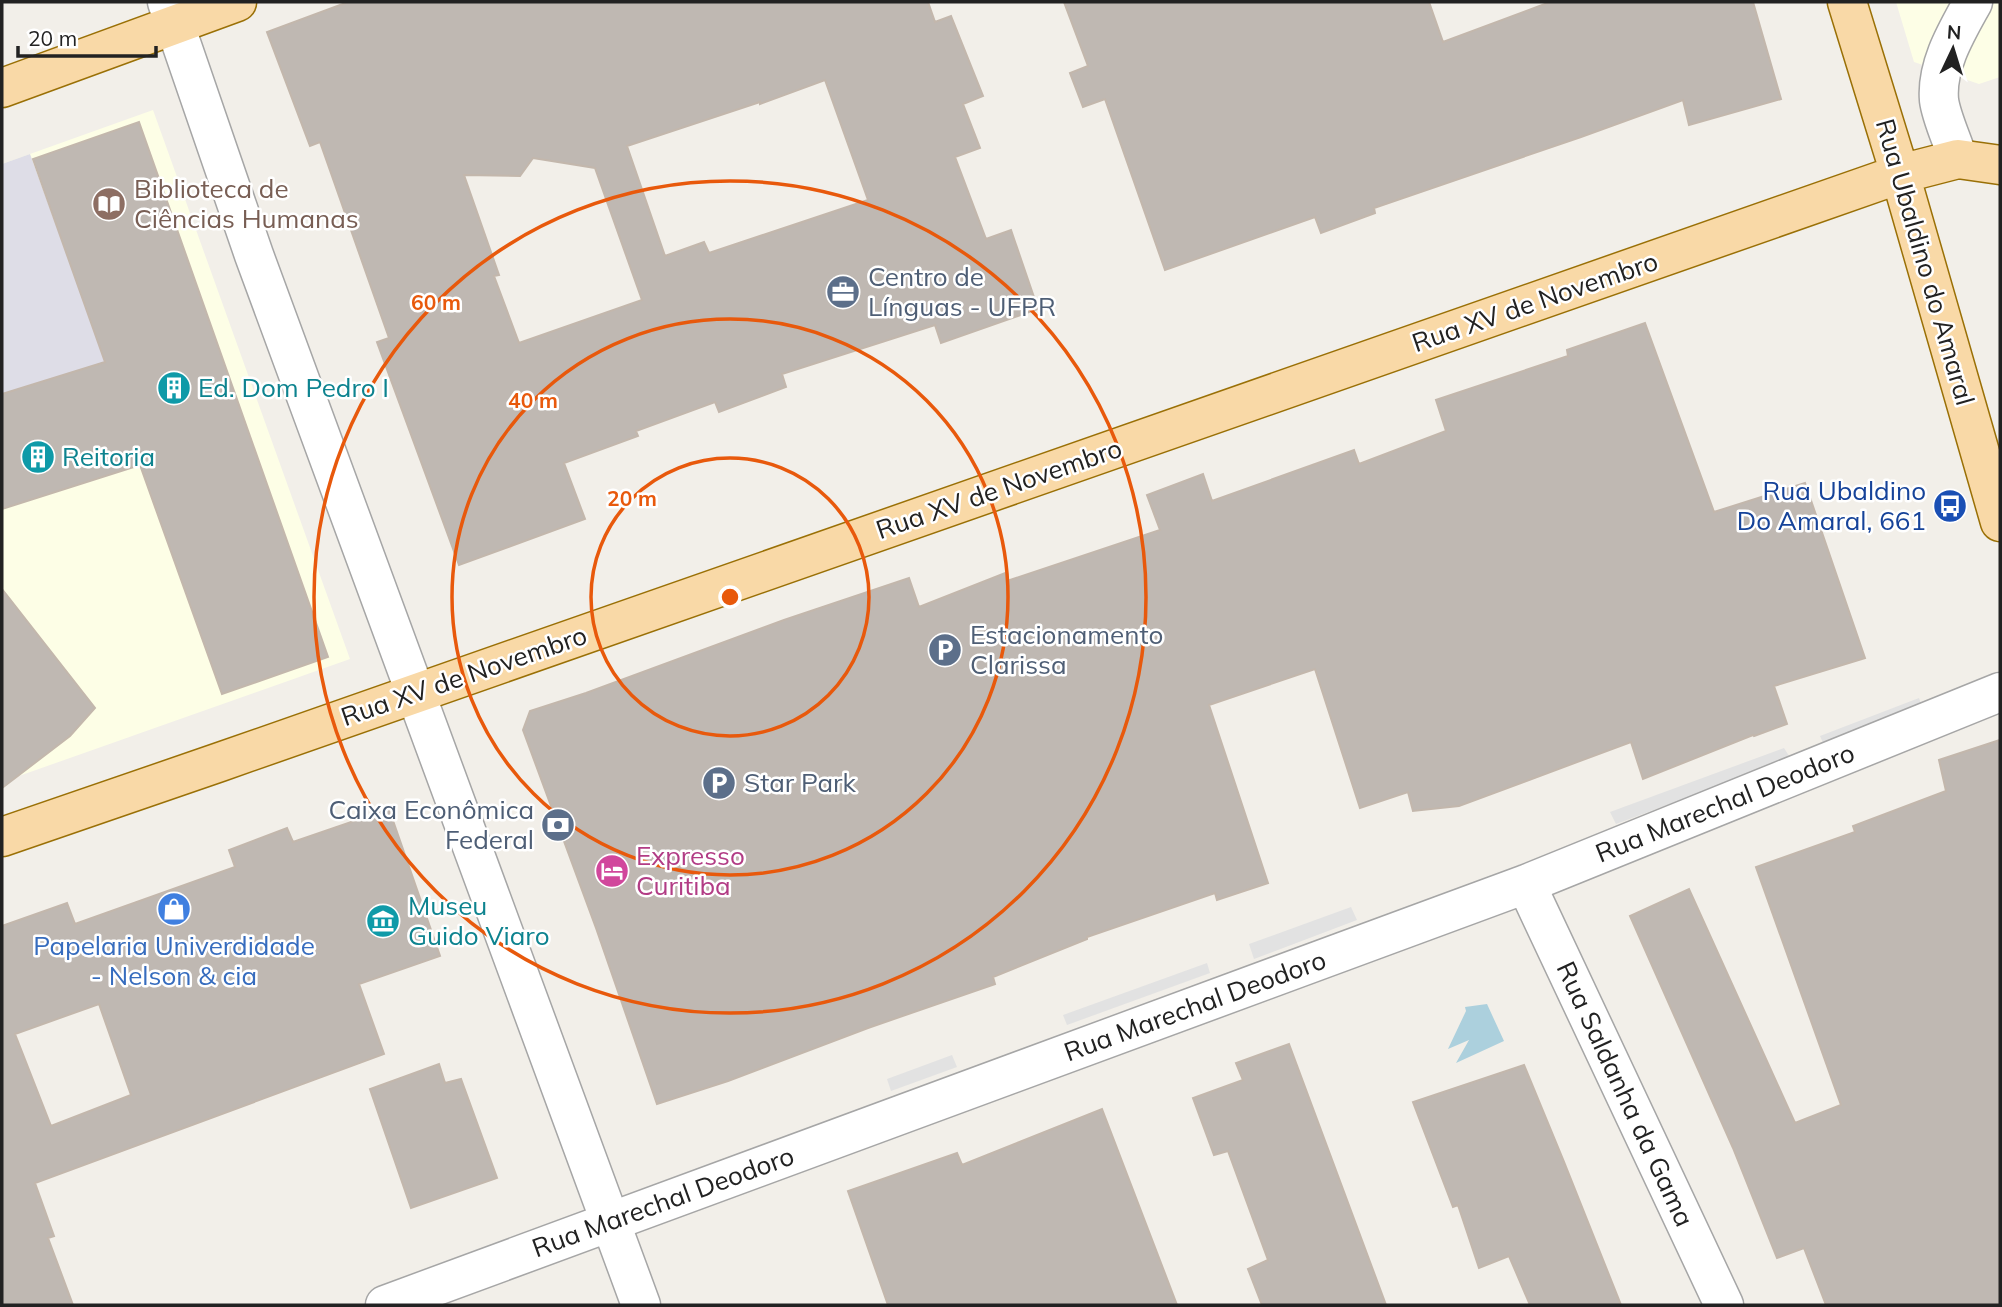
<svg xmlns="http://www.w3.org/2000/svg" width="2002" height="1307" viewBox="0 0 2002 1307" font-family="Mulish,sans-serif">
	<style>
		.education { fill: #fdfee6 }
		.parking { fill: #e2e2e2 }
		.plaza { fill: #dedde7 }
		.water { fill: #acd0dd }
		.building { fill: #bfb8b2; stroke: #c3b7ac; stroke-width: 2; fill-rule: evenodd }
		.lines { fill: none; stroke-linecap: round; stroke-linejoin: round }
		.minor-casing { stroke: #a6a6a6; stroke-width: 41 }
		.major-casing { stroke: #9a7006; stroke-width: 41 }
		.minor { stroke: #fff; stroke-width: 38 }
		.major { stroke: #f9d9a7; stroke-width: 38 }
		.ring { fill: none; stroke: #e8590c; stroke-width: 3.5 }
		.labels { text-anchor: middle; stroke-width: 5; stroke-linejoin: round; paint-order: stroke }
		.education-label { font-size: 26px; fill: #785e54; stroke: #fff; text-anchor: start }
		.street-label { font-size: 26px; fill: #222; stroke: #fff }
		.service-label { font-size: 26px; fill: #4e5e75; stroke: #fff; text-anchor: start }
		.culture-label { font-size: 26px; fill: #0d838f; stroke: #fff; text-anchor: start }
		.transit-label { font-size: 26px; fill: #164399; stroke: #fff; text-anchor: end }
		.hotel-label { font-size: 26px; fill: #b23c85; stroke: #fff; text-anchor: start }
		.shop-label { font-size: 26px; fill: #366cbe; stroke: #fff }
		.centre { fill: #e8590c; stroke: #fff; stroke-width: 3.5 }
		.ring-label { font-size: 21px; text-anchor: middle; font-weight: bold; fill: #e8590c; stroke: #fff; stroke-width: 5; stroke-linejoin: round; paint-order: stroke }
	</style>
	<rect width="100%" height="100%" fill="#f2efe9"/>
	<path class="education" d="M1896 2H2000V77L1979 84 1914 62Z
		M153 110 350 659 2 782V164Z"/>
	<path class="parking" d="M1919 698 1923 709 1825 747 1820 736Z
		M1784 748 1791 759 1616 824 1610 812Z
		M1351 907 1357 920 1254 959 1249 944Z
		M1207 963 1210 973 1067 1025 1063 1015Z
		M952 1055 957 1067 891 1091 887 1079Z"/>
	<path class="plaza" d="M30 154 106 362 2 394V164Z"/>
	<path class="water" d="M1487 1004 1504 1041 1456 1063 1469 1040 1448 1049 1466 1011 1465 1007Z"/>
	<path class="building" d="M348 2H928L935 22 951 16 983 96 963 104 980 148 955 157 986 239 1011 230 1038 309 941 343 935 325 782 374 786 387 719 412 715 402 636 431 638 436 564 463 585 519 459 565 377 342 389 338 320 142 310 146 267 32ZM825 80 868 200 709 253 704 242 665 256 627 146 760 102V104ZM533 158 595 168 642 300 519 343 494 276 499 275 464 175 520 176Z
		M1064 2H1429L1443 42 1550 2H1753L1781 99 1689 125 1683 100 1581 137 1374 208 1375 213 1321 233 1315 217 1165 270 1105 99 1083 107 1070 73 1088 66Z
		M139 122 328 657 222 694 140 465 2 509V394L105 362 33 159Z
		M1645 323 1714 512 1805 483 1865 658 1774 686 1787 724 1754 736 1753 735 1643 779 1631 742 1459 806 1413 811 1408 792 1360 808 1315 669 1209 705 1268 883 1217 900 1215 893 1087 937V939L993 977 995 984 868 1028 728 1081 657 1104 596 928 523 730 530 711 586 693 784 620 909 578 919 607 1005 573 1007 581 1160 530 1147 495 1203 474 1212 501 1354 450 1359 464 1446 431 1436 400 1568 356 1567 350Z
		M2 589 95 708 70 736 2 788Z
		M2000 740V1305H1826L1804 1248 1777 1258 1733 1148 1630 916 1689 889 1795 1123 1841 1105 1756 867 1855 832 1853 826 1946 791 1939 760Z
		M389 809 440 956 359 984 384 1054 35 1183 54 1236 48 1238 73 1305H2V926L67 903 75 924 235 867 229 850 287 828 293 842ZM99 1004 131 1095 51 1126 15 1034Z
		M1289 1044 1386 1305H1262L1248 1269 1268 1260 1228 1151 1214 1155 1193 1098 1243 1080 1236 1063Z
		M439 1064 445 1083 461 1079 497 1178 411 1208 370 1089Z
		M1524 1065 1564 1162 1621 1305H1530L1509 1256 1479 1268 1458 1205 1453 1207 1413 1102Z
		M1102 1109 1177 1305H888L848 1191 957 1153 962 1165Z"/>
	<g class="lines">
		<g class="minor-casing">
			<path id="minor" d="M167 2 254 255 641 1305
				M1958 159C1953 142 1941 117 1939 100 1936 65 1957 31 1973 2
				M1526 884 1724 1305
				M385 1305 1526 884 2000 692"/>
		</g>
		<g class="major-casing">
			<path id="major" d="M1847 2 1900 174 2000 522
				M2 88 237 2
				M2 837 220 762 1900 174 1958 159 2000 165"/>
		</g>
		<use href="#minor" class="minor"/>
		<use href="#major" class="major"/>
	</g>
	<g class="ring">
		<circle cx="730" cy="597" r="139"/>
		<circle cx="730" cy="597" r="278"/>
		<circle cx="730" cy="597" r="416"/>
	</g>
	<defs>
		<g id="library-disc" transform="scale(1.75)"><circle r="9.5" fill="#8d6e63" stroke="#fff"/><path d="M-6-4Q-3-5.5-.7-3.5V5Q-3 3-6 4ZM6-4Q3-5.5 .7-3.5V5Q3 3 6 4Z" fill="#fff"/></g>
		<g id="office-disc" transform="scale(1.75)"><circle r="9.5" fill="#5c6f8a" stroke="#fff"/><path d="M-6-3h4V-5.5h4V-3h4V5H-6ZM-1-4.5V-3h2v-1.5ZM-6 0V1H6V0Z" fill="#fff"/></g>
		<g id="building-disc" transform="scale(1.75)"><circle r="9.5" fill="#0f9aa8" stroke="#fff"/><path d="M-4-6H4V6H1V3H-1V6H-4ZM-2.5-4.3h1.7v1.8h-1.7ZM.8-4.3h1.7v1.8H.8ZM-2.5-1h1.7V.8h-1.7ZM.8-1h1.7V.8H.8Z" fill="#fff"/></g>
		<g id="bus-disc" transform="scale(1.75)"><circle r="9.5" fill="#1a4fb4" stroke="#fff"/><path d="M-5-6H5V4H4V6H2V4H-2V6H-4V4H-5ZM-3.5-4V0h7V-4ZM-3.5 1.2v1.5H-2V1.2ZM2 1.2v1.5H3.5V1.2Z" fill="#fff"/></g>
		<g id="parking-disc" transform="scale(1.75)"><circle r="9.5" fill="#5c6f8a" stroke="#fff"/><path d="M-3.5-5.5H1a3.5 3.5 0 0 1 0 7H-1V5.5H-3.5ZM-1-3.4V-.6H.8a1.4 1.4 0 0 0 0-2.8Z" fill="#fff"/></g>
		<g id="bank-disc" transform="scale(1.75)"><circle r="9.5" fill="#5c6f8a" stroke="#fff"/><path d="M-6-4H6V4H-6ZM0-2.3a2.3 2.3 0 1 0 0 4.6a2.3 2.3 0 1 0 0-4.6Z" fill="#fff"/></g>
		<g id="hotel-disc" transform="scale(1.75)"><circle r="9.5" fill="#d1479c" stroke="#fff"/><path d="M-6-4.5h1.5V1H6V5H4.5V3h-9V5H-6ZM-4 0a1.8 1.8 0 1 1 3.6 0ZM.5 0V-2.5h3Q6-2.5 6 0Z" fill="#fff"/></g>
		<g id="shop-disc" transform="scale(1.75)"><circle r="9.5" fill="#3f7fe0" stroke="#fff"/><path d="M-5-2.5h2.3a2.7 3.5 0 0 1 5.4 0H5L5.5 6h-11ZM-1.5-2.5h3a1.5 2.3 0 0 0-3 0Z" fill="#fff"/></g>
		<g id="museum-disc" transform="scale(1.75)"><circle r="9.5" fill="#0f9aa8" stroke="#fff"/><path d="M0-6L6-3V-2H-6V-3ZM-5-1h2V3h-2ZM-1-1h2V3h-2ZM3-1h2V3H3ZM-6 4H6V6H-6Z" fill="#fff"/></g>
	</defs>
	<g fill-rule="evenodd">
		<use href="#library-disc" x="109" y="204"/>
		<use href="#office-disc" x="843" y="292"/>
		<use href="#building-disc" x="174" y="388"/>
		<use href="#building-disc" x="38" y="457"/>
		<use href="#bus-disc" x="1950" y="506"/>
		<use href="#parking-disc" x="945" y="650"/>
		<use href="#parking-disc" x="719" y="783"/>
		<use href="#bank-disc" x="558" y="825"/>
		<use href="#hotel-disc" x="612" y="871"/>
		<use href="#shop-disc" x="174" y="909"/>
		<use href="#museum-disc" x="383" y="921"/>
	</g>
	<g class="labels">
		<g class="education-label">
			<text x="134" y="198">Biblioteca de<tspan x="134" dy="30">Ciências Humanas</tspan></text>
		</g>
		<g class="street-label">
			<text transform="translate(1925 262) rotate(74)" y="9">Rua Ubaldino do Amaral</text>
			<text transform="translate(1535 302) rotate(-19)" y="9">Rua XV de Novembro</text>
			<text transform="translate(999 489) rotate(-19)" y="9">Rua XV de Novembro</text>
			<text transform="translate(464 676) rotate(-19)" y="9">Rua XV de Novembro</text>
			<text transform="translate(1725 803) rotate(-22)" y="9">Rua Marechal Deodoro</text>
			<text transform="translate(1195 1006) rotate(-20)" y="9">Rua Marechal Deodoro</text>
			<text transform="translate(1625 1094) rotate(65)" y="9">Rua Saldanha da Gama</text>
			<text transform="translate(663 1202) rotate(-20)" y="9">Rua Marechal Deodoro</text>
		</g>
		<g class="service-label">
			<text x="868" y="286">Centro de<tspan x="868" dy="30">Línguas - UFPR</tspan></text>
			<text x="970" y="644">Estacionamento<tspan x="970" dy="30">Clarissa</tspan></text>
			<text x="744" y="792">Star Park</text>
			<text x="534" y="819" text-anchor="end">Caixa Econômica<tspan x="534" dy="30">Federal</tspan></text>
		</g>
		<g class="culture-label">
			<text x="198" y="397">Ed. Dom Pedro I</text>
			<text x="62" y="466">Reitoria</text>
			<text x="408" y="915">Museu<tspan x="408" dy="30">Guido Viaro</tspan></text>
		</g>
		<g class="transit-label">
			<text x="1926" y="500">Rua Ubaldino<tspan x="1926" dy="30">Do Amaral, 661</tspan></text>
		</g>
		<g class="hotel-label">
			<text x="636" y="865">Expresso<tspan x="636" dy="30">Curitiba</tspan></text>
		</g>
		<g class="shop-label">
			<text x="174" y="955">Papelaria Univerdidade<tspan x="174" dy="30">- Nelson &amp; cia</tspan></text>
		</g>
	</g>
	<circle cx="730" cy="597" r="10" class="centre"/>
	<g class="ring-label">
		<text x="436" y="310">60 m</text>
		<text x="533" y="408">40 m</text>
		<text x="632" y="506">20 m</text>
	</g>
	<rect width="2002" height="1307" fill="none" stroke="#222222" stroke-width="7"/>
	<g transform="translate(1953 49) rotate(4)" stroke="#ffffff" stroke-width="5" paint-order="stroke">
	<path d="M0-5L12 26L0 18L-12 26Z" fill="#222222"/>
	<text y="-10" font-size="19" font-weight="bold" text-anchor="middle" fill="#222222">N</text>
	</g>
	<path d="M18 46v10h138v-10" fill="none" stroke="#222222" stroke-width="3.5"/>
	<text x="28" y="46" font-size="21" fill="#222222" stroke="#ffffff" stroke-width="5" paint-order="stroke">20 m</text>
</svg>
